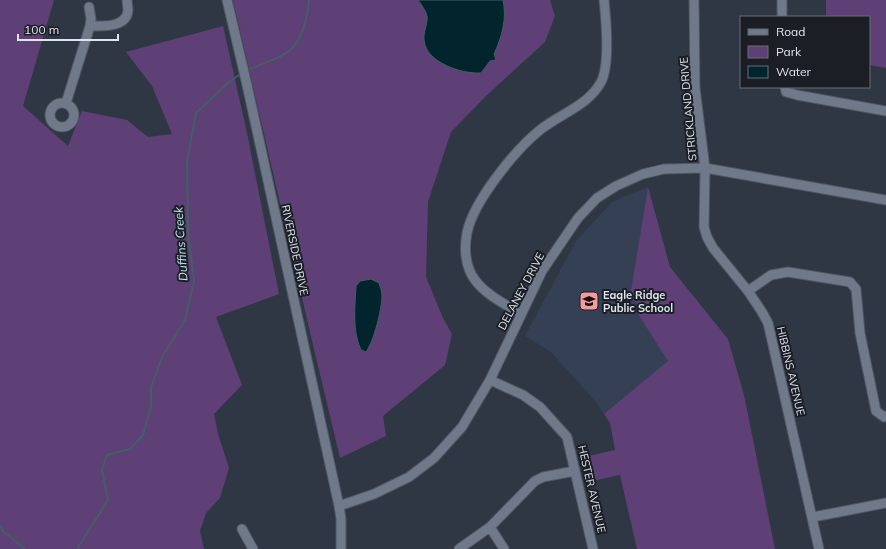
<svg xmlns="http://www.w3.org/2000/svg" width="886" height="549" viewBox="0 0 886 549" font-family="Mulish,sans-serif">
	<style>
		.built { fill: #354054 }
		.green { fill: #5e4076 }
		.water { fill: #02242c; stroke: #445e66 }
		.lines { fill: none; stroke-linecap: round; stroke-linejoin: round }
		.stream { stroke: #445e66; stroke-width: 2 }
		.minor-casing { stroke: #4f5662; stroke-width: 11 }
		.minor { stroke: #6f7989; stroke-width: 9 }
		.labels { text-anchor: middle; stroke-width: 4; stroke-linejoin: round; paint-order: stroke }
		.street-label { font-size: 11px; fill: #dfe5ee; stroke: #1b1e25 }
		.poi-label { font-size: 11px; font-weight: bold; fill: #dfe5ee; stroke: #1b1e25; text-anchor: start }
		.water-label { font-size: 12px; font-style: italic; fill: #baeaf7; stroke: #1b1e25 }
	</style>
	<rect width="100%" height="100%" fill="#2f3745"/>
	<path class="built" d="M648 187 630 296 639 306 638 314 669 361 604 414 596 402 551 352 525 336 576 241 612 202Z"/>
	<path class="green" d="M0 0H54L23 106 68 146 82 111 127 120 148 137 172 134 152 86 126 52 223 26 247 133 279 294 216 317 242 385 214 414 218 434 229 468 220 498 206 513 200 531 204 549H0Z
		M233 0H550L555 16 545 42 486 96 451 132 428 202 426 277 443 318 452 334 445 365 383 416 386 436 340 458 309 328Z
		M826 0H886V68L869 65V17H826Z
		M648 187 670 267 728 339 744 395 775 549H637L620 475 588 482 584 457 615 450 610 423 604 414 668 361 638 314 639 306 630 296Z"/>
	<path class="water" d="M418 0H503C507 18 502 37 494 54L496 60 490 61 481 73C462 74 426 63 424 40 423 32 428 24 427 16 426 11 421 4 418 0Z
		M371 279 379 283C380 287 382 291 382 295 382 309 374 341 366 352L361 350C352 331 355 307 356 286L360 281Z"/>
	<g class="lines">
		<path class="stream" d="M246 71C274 57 297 59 305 22 307 15 309 7 309 0
			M0 526 3 531 25 549
			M77 549 108 500 102 470 107 455 130 449 143 435 151 406V387L162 357 185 320 194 281 188 233 187 161 196 113 229 82 242 73"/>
		<g class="minor-casing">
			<path id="minor" d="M227 0 247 85 339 506 341 519V549
				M694 0 695 88 705 168 704 227 707 237 713 248 748 291 762 312 768 323 819 549
				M782 0V17
				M89 7 91 19 90 26
				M785 87 786 92 797 95 886 111
				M66 103 90 26C102 26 127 28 128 10 128 7 127 3 127 0
				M50 115a12 12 0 1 1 24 0a12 12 0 1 1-24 0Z
				M748 291 771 275 788 272 850 282 856 289 860 333 876 411 884 417 886 416
				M521 314C505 304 486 295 475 280 465 267 464 248 467 233 473 202 515 150 540 130 560 114 589 105 601 82 610 65 606 19 604 0
				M490 380 523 395 540 407 567 437 593 549
				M339 506 374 494 409 477 434 458 462 427 490 380 542 271 578 218 597 198 616 186 643 174 664 169 705 168 886 200
				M813 517 886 503
				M490 527 504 549
				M242 529 253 549
				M459 549 490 527 535 481 543 477 575 471"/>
		</g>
		<use href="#minor" class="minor"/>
	</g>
	<defs>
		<g id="school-square" transform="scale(1)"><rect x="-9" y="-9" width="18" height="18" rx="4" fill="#f59b9d" stroke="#1b1e25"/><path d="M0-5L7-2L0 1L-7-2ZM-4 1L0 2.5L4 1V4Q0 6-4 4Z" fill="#111"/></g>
	</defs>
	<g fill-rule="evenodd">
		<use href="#school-square" x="589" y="301"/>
	</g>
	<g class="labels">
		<g class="street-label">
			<text transform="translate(688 109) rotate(-95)" y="4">STRICKLAND DRIVE</text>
			<text transform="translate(295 250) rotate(78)" y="4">RIVERSIDE DRIVE</text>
			<text transform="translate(521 291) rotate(-62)" y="4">DELANEY DRIVE</text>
			<text transform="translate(791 371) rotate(77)" y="4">HIBBINS AVENUE</text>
			<text transform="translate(592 489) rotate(77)" y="4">HESTER AVENUE</text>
		</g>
		<g class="poi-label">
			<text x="603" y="299">Eagle Ridge<tspan x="603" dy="13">Public School</tspan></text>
		</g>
		<g class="water-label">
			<text transform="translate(181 244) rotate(-94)" y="4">Duffins Creek</text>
		</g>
	</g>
	<rect x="740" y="16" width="130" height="72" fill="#1b1e25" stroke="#696e75"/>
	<rect x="748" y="29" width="20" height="6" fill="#6f7989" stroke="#696e75"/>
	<text x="776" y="36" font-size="12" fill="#dfe5ee">Road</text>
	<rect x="748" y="46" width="20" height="12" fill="#5e4076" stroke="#696e75"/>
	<text x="776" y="56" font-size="12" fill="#dfe5ee">Park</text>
	<rect x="748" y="66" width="20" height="12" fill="#02242c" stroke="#696e75"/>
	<text x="776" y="76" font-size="12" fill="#dfe5ee">Water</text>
	<path d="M18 34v6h100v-6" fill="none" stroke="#dfe5ee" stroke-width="2"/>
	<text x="24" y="34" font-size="12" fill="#dfe5ee" stroke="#1b1e25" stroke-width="3" paint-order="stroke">100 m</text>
</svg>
